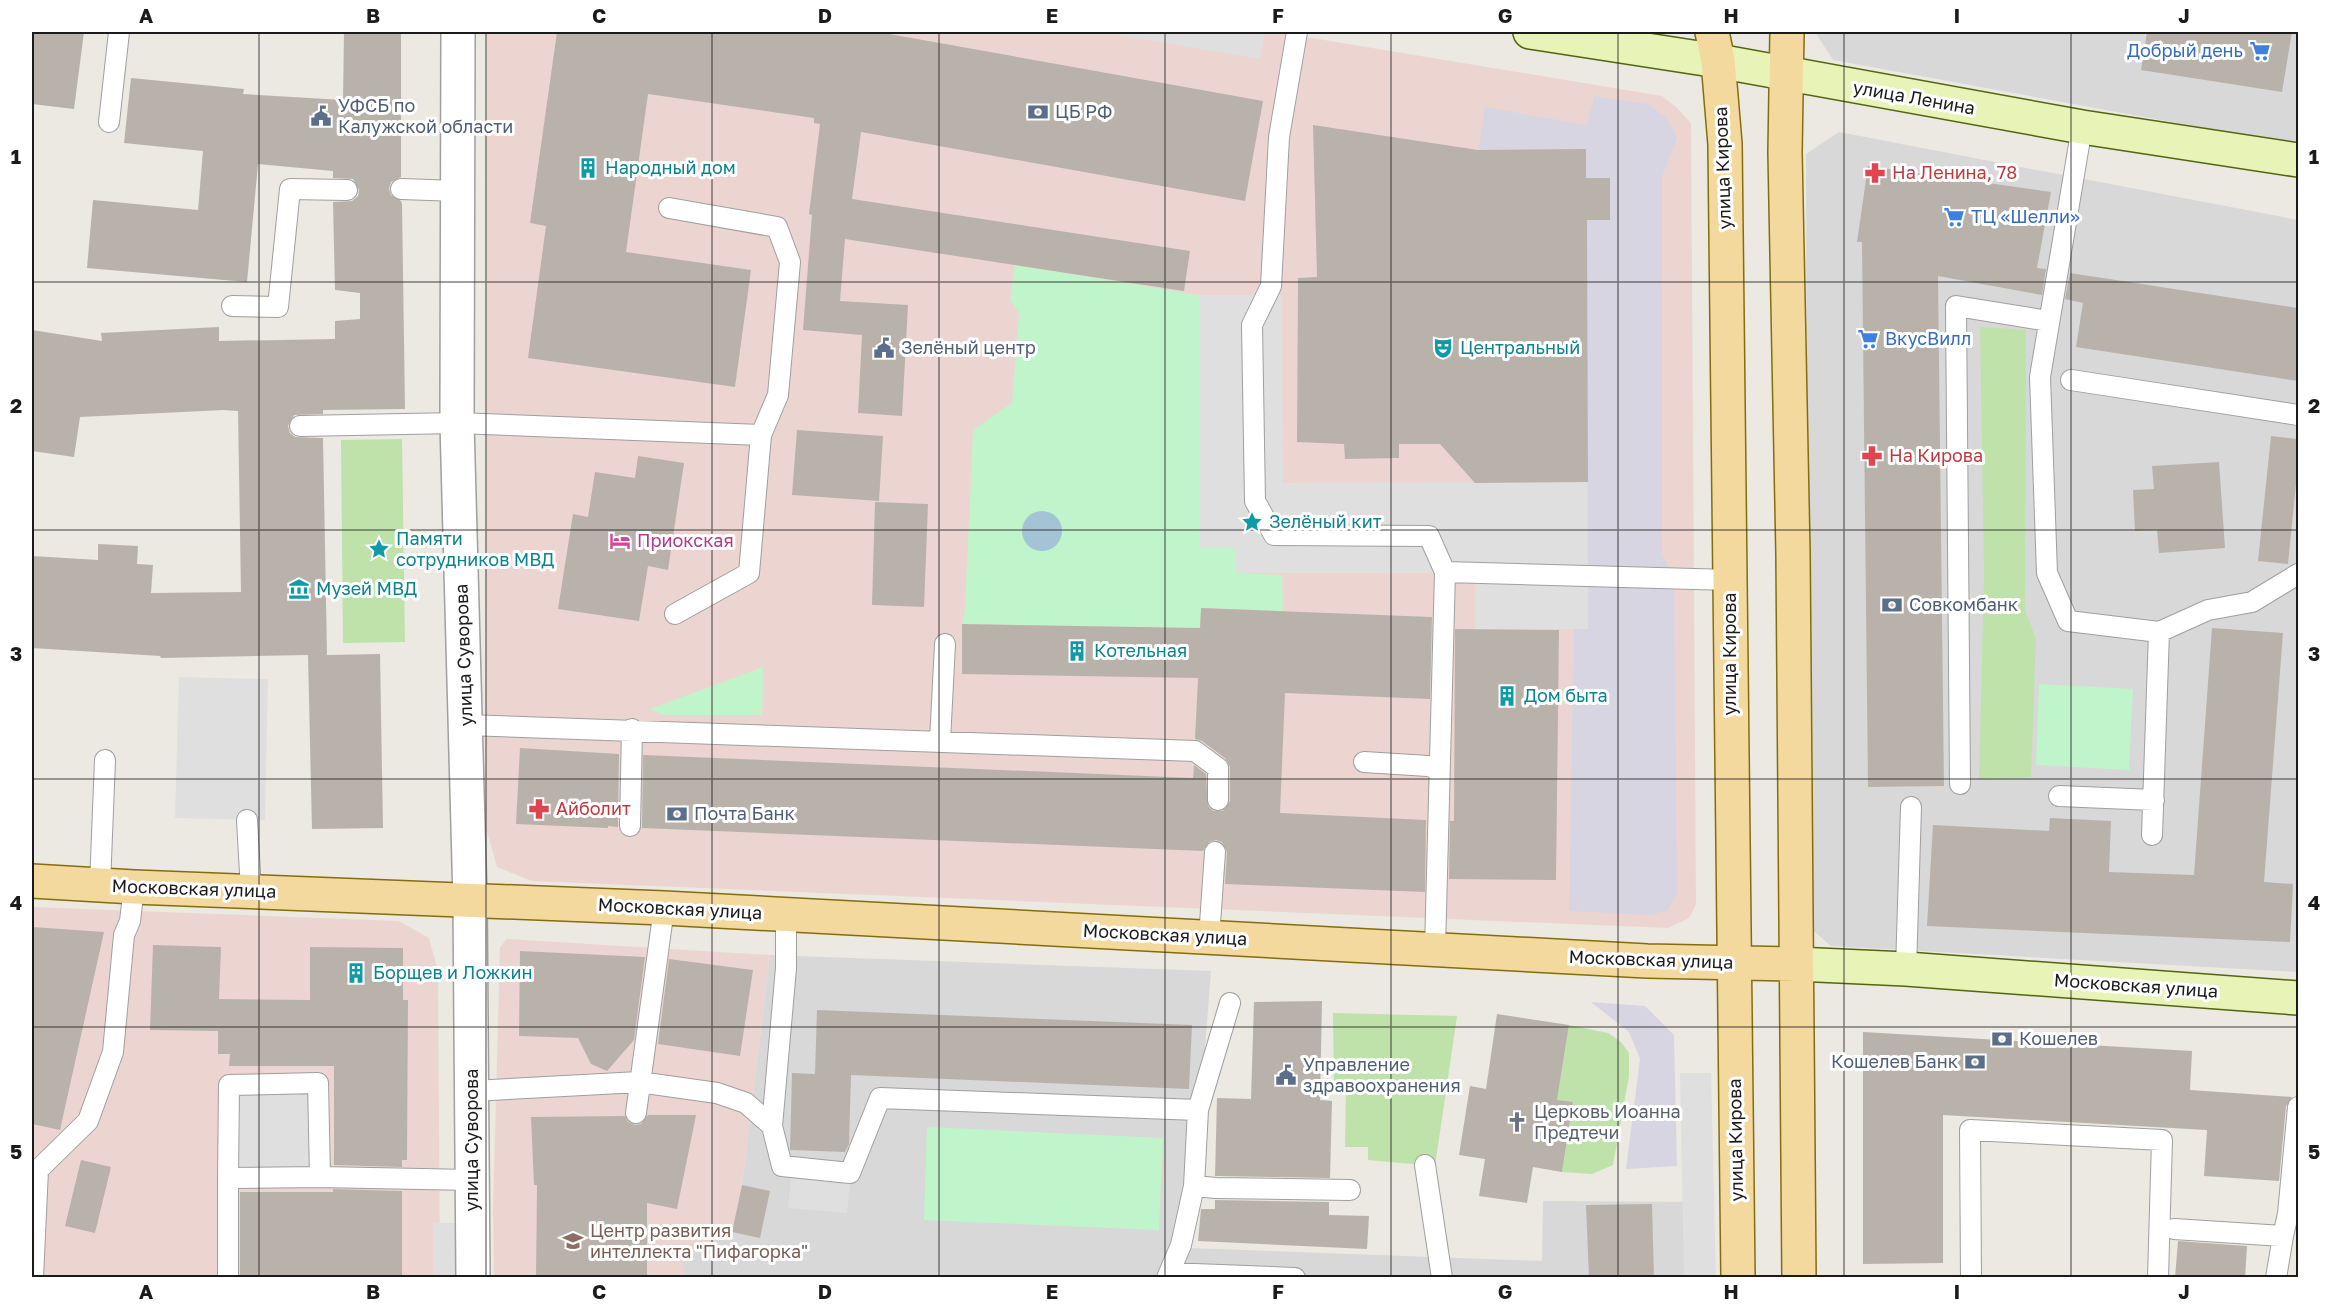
<svg xmlns="http://www.w3.org/2000/svg" width="2330" height="1309" viewBox="0 0 2330 1309" font-family="'Golos Text',sans-serif">
	<style>
		.residential { fill: #d9d8d8 }
		.commercial { fill: #ecd5d1 }
		.grass { fill: #bee2aa }
		.park { fill: #c0f4cb }
		.parking { fill: #dfdfdf }
		.plaza { fill: #d7d5e1 }
		.water { fill: #a4c4d6 }
		.building { fill: #b8b2ab }
		.lines { fill: none; stroke-linecap: round; stroke-linejoin: round }
		.service-casing { stroke: #9f9f9f; stroke-width: 22 }
		.tertiary-casing { stroke: #9f9f9f; stroke-width: 36 }
		.secondary-casing { stroke: #51660d; stroke-width: 36 }
		.primary-casing { stroke: #856d0c; stroke-width: 36 }
		.service { stroke: #fff; stroke-width: 20 }
		.tertiary { stroke: #fff; stroke-width: 33 }
		.secondary { stroke: #e8f3b7; stroke-width: 33 }
		.primary { stroke: #f3d99e; stroke-width: 33 }
		.grid { fill: none; stroke: #1b1b1b; stroke-width: 1.5; stroke-opacity: 0.55 }
		.labels { text-anchor: middle; stroke-width: 6; stroke-linejoin: round; paint-order: stroke }
		.shop-label { font-size: 18px; fill: #366cbe; stroke: #fff; text-anchor: start }
		.street-label { font-size: 18px; fill: #1b1b1b; stroke: #fff }
		.service-label { font-size: 18px; fill: #4e5e75; stroke: #fff; text-anchor: start }
		.culture-label { font-size: 18px; fill: #0d838f; stroke: #fff; text-anchor: start }
		.health-label { font-size: 18px; fill: #be3a42; stroke: #fff; text-anchor: start }
		.hotel-label { font-size: 18px; fill: #b23c85; stroke: #fff; text-anchor: start }
		.worship-label { font-size: 18px; fill: #5b616d; stroke: #fff; text-anchor: start }
		.education-label { font-size: 18px; fill: #785e54; stroke: #fff; text-anchor: start }
		.neatline { fill: none; stroke: #1b1b1b; stroke-width: 2 }
		.grid-label { font-size: 20px; text-anchor: middle; font-weight: bold; fill: #1b1b1b }
	</style>
	<rect width="100%" height="100%" fill="#ebe9e1"/>
	<path class="residential" d="M1815 32H2298V145L1833 60Z
		M1839 132 2298 220V972L1831 946 1808 926 1806 154Z
		M770 955 1211 971 1189 1248 1542 1261 1543 1201 1695 1202 1697 1277 683 1278V1259L733 1231 742 1185Z"/>
	<path class="commercial" d="M487 32H1276L1662 96 1676 107 1691 123 1696 904 1689 918 1668 928 532 881 497 867 486 828Z
		M32 907 399 921 429 938 438 971 440 1277 32 1278Z
		M507 939 770 955 742 1185 732 1232 684 1259 683 1277H494L493 1212 500 947Z"/>
	<path class="grass" d="M1980 327 2026 330 2025 610 2036 639 2031 777 1979 780 1984 574Z
		M402 439 405 642 343 643 341 440Z
		M1333 1013 1457 1016 1435 1166 1368 1160V1147H1345L1346 1090 1334 1089Z
		M1569 1025 1608 1033 1621 1042 1629 1053V1076L1613 1165 1592 1174 1562 1172 1573 1103 1557 1100Z"/>
	<path class="park" d="M1015 265 1199 295V548H1235V573L1282 575 1283 611 1201 608 1200 627 1193 628 962 624 965 609 973 430 1012 403 1019 313 1010 300Z
		M763 667 762 715H664L650 709Z
		M2039 684 2133 689 2129 770 2036 765Z
		M927 1127 1163 1138 1159 1230 924 1220Z"/>
	<path class="parking" d="M1101 32H1265L1260 59Z
		M1199 295H1282L1283 483 1588 482V629H1475V573H1235V548H1199Z
		M179 677 268 679 265 820 175 818Z
		M1680 1073H1711L1716 1277H1684Z
		M226 1083 330 1084 329 1170 225 1169Z
		M791 1178 850 1183 847 1213 788 1208Z
		M433 1223H455V1277H433Z"/>
	<path class="plaza" d="M1594 96 1648 104 1666 117 1677 138 1662 177V555L1674 577 1677 894 1667 911 1648 915 1569 911 1574 629H1588L1587 220H1610V178H1586L1585 149 1478 150 1485 107 1587 125Z
		M1591 1002 1645 1006 1674 1035 1677 1166 1626 1169 1640 1059 1629 1032Z"/>
	<path class="water" d="M1022 531a20 20 0 1 1 40 0a20 20 0 1 1-40 0Z"/>
	<path class="building" d="M32 32H84L74 109 32 104Z
		M344 32H401V177L391 182 389 189 391 195 401 201 402 204 405 409 323 410V414L294 415 288 426 290 433 295 437 323 438 327 655 380 654 383 828 312 829 308 655 161 658 160 656 32 648V556L98 560V544L138 546 137 564 153 565 151 593 241 592 238 411 223 410 80 417 74 457 32 451V330L102 341 101 333 219 327V341L335 339V321L360 319V293L335 290 333 202 352 201 358 196 359 190 353 179 333 178V171L258 164 247 282 87 268 93 200 198 210 203 151 124 143 131 78 244 89 243 94 343 100Z
		M557 32H878L1263 101 1245 201 861 132 852 199 1190 251 1184 291 845 239 840 301 908 305 902 416 858 413 862 335 803 330 812 215 809 214 820 124 814 123V118L648 94 626 252 751 270 735 387 528 358 546 226 530 223Z
		M2147 32H2292L2282 92 2141 70Z
		M1313 125 1478 150 1586 149V178H1610V220H1587L1588 482 1475 483 1440 444H1399V458L1345 459 1344 444 1297 442 1298 278 1317 277Z
		M1868 166 2051 192 2037 268 2046 269 2042 295 1938 276 1944 786 1868 787 1862 242H1857Z
		M2070 273 2298 308V381L2076 347 2083 303 2065 299Z
		M797 430 883 436 879 501 792 495Z
		M2271 436 2298 439V464L2288 564 2258 561Z
		M638 456 684 463 668 570 648 566 639 621 558 609 573 514 588 517 595 472 635 478Z
		M2219 462 2225 548 2159 553 2157 530 2135 531 2133 490 2154 489 2152 466Z
		M875 502 928 504 924 607 872 605Z
		M1201 608 1432 617 1430 699 1285 693 1280 813 1426 820 1425 892 1225 884 1227 852 1222 842 1216 840 1209 842 1203 851 642 828 643 755 1193 778 1194 765 1206 774 1208 806 1213 811H1223L1230 801V767L1225 758 1202 741 1195 739 1198 678 962 674V624L1200 628Z
		M2212 628 2283 633 2264 882 2293 884 2290 942 1927 926 1933 825 2049 831 2050 818 2111 821 2109 872 2194 875Z
		M1455 629 1559 630 1556 880 1449 879 1450 821H1454Z
		M520 748 619 754 618 827 608 826V828L516 824Z
		M32 927 104 932 60 1130 32 1124Z
		M153 945 221 947 219 999 310 1000V947L403 948V1000H408L407 1160H402V1167L334 1165V1066H229L230 1054H218V1031L150 1030Z
		M520 951 645 957 634 1040 607 1071 591 1064 578 1038 519 1036Z
		M669 959 753 970 740 1056 658 1044Z
		M1322 1001 1320 1100 1332 1101 1330 1178 1215 1176 1217 1098 1251 1099 1254 1002Z
		M817 1010 1192 1025 1189 1089 851 1075 849 1144 845 1152 790 1150 792 1073 815 1074Z
		M1497 1014 1569 1025 1557 1100 1573 1102 1562 1172 1533 1167 1527 1203 1479 1196 1485 1159 1459 1155 1470 1086 1486 1089Z
		M1863 1032 2192 1051 2190 1090 2292 1097 2286 1106 2279 1181 2204 1176 2207 1130 1943 1115V1263L1863 1264Z
		M648 1115H696L677 1209 647 1203V1278H536L537 1185H534L531 1117 625 1116 628 1122 635 1125 641 1124Z
		M81 1160 111 1167 95 1233 65 1226Z
		M742 1185 770 1191 760 1238 732 1232Z
		M333 1189 402 1191V1278H240V1192H333Z
		M1215 1200 1329 1202V1215L1369 1216 1367 1249 1198 1241 1201 1209H1215Z
		M1652 1204 1654 1278H1589L1586 1205Z
		M2178 1241 2247 1246 2245 1278H2175Z"/>
	<g class="lines">
		<g class="service-casing">
			<path id="service" d="M1297 32 1279 137 1271 286 1252 325 1255 501 1274 535 1429 536 1445 572 1435 949
				M109 122 119 32
				M2082 127 2040 377 2047 573 2068 621 2159 632
				M401 189 458 191
				M669 208 777 227 790 262 778 395 761 435
				M232 306 278 307 290 189 347 190
				M2071 380 2298 415
				M300 426 457 423 761 435 749 573 675 614
				M1445 572 1730 580
				M466 725 1195 751 1218 768V800
				M940 741 945 644
				M1364 762 1428 766 1439 769
				M1960 784 1956 306 2048 321
				M2059 796 2154 800
				M247 820 251 891
				M630 826 632 729
				M2152 835 2159 632 2208 610 2252 602 2298 574
				M100 885 105 760
				M1209 938 1215 852
				M1906 969 1911 807
				M472 1091 639 1082 717 1093 746 1103 772 1126 782 1166 850 1173 880 1098 1198 1110 1194 1186 1181 1245 1169 1273
				M1198 1110 1230 1003
				M636 1113 664 908
				M772 1126 786 968V915
				M1425 1165 1442 1278
				M228 1178 229 1085 318 1083 320 1177 472 1180
				M1194 1186 1216 1188 1350 1190
				M2174 1229 2283 1236 2288 1214 2298 1107
				M33 1278 38 1170 88 1121 113 1052 124 935 130 921 134 887
				M228 1278V1178L320 1177
				M1167 1278 1169 1273 1295 1278
				M1971 1278 1970 1130 2162 1140 2158 1278
				M2276 1278 2283 1236"/>
		</g>
		<g class="tertiary-casing">
			<path id="tertiary" d="M458 32 457 423 470 900 473 1278"/>
		</g>
		<g class="secondary-casing">
			<path id="secondary" d="M1530 32 1718 61 2082 127 2298 160
				M1796 964 1906 969 2298 998"/>
		</g>
		<g class="primary-casing">
			<path id="primary" d="M1712 32 1718 61 1725 144 1738 1278
				M1787 32 1785 152 1793 554 1799 1278
				M32 881 134 887 664 908 1647 961 1796 964"/>
		</g>
		<use href="#service" class="service"/>
		<use href="#tertiary" class="tertiary"/>
		<use href="#secondary" class="secondary"/>
		<use href="#primary" class="primary"/>
	</g>
	<path class="grid" d="M259 32V1278M486 32V1278M712 32V1278M939 32V1278M1165 32V1278M1391 32V1278M1618 32V1278M1844 32V1278M2071 32V1278M32 282H2298M32 530H2298M32 779H2298M32 1027H2298"/>
	<defs>
		<g id="supermarket-bare" transform="scale(1.62)"><path d="M-6-5.5h2.5l.6 2H6L4.5 2H-2.5L-4.4-4H-6ZM-1.5 3.2a1.3 1.3 0 1 0 .1 0ZM3 3.2a1.3 1.3 0 1 0 .1 0Z" fill="#3f7fe0" stroke="#fff" stroke-width="2.5" paint-order="stroke"/></g>
		<g id="bank-bare" transform="scale(1.62)"><path d="M-6-4H6V4H-6ZM0-2.3a2.3 2.3 0 1 0 0 4.6a2.3 2.3 0 1 0 0-4.6Z" fill="#5c6f8a" stroke="#fff" stroke-width="2.5" paint-order="stroke"/></g>
		<g id="civic-bare" transform="scale(1.62)"><path d="M-.6-6.5H3V-4.5H.6V-3L4-1V1h2V6H-6V1h2V-1L-.6-3ZM-1.2 2.5V6h2.4V2.5Z" fill="#5c6f8a" stroke="#fff" stroke-width="2.5" paint-order="stroke"/></g>
		<g id="building-bare" transform="scale(1.62)"><path d="M-4-6H4V6H1V3H-1V6H-4ZM-2.5-4.3h1.7v1.8h-1.7ZM.8-4.3h1.7v1.8H.8ZM-2.5-1h1.7V.8h-1.7ZM.8-1h1.7V.8H.8Z" fill="#0f9aa8" stroke="#fff" stroke-width="2.5" paint-order="stroke"/></g>
		<g id="pharmacy-bare" transform="scale(1.62)"><path d="M-2-6h4v4h4v4h-4v4h-4v-4h-4v-4h4Z" fill="#e0444e" stroke="#fff" stroke-width="2.5" paint-order="stroke"/></g>
		<g id="theatre-bare" transform="scale(1.62)"><path d="M-5-5.5Q0-4 5-5.5V0Q5 5 0 6Q-5 5-5 0ZM-3.3-2.5H-1v1.5H-3.3ZM1-2.5H3.3v1.5H1ZM-2.8 1Q0 5.5 2.8 1Z" fill="#0f9aa8" stroke="#fff" stroke-width="2.5" paint-order="stroke"/></g>
		<g id="sight-bare" transform="scale(1.62)"><path d="M0-6L1.8-2.2L6-1.7L2.9 1.2L3.7 5.4L0 3.3L-3.7 5.4L-2.9 1.2L-6-1.7L-1.8-2.2Z" fill="#0f9aa8" stroke="#fff" stroke-width="2.5" paint-order="stroke"/></g>
		<g id="hotel-bare" transform="scale(1.62)"><path d="M-6-4.5h1.5V1H6V5H4.5V3h-9V5H-6ZM-4 0a1.8 1.8 0 1 1 3.6 0ZM.5 0V-2.5h3Q6-2.5 6 0Z" fill="#d1479c" stroke="#fff" stroke-width="2.5" paint-order="stroke"/></g>
		<g id="museum-bare" transform="scale(1.62)"><path d="M0-6L6-3V-2H-6V-3ZM-5-1h2V3h-2ZM-1-1h2V3h-2ZM3-1h2V3H3ZM-6 4H6V6H-6Z" fill="#0f9aa8" stroke="#fff" stroke-width="2.5" paint-order="stroke"/></g>
		<g id="church-bare" transform="scale(1.62)"><path d="M-1.2-6h2.4v3.5h3.3v2.4h-3.3V6h-2.4V-.1h-3.3v-2.4h3.3Z" fill="#6b7280" stroke="#fff" stroke-width="2.5" paint-order="stroke"/></g>
		<g id="school-bare" transform="scale(1.62)"><path d="M0-5L7-2L0 1L-7-2ZM-4 1L0 2.5L4 1V4Q0 6-4 4Z" fill="#8d6e63" stroke="#fff" stroke-width="2.5" paint-order="stroke"/></g>
	</defs>
	<g fill-rule="evenodd">
		<use href="#supermarket-bare" x="2260" y="51"/>
		<use href="#bank-bare" x="1038" y="112"/>
		<use href="#civic-bare" x="321" y="116"/>
		<use href="#building-bare" x="588" y="168"/>
		<use href="#pharmacy-bare" x="1875" y="173"/>
		<use href="#supermarket-bare" x="1954" y="217"/>
		<use href="#supermarket-bare" x="1868" y="339"/>
		<use href="#civic-bare" x="884" y="348"/>
		<use href="#theatre-bare" x="1443" y="348"/>
		<use href="#pharmacy-bare" x="1872" y="456"/>
		<use href="#sight-bare" x="1252" y="522"/>
		<use href="#hotel-bare" x="620" y="541"/>
		<use href="#sight-bare" x="379" y="549"/>
		<use href="#museum-bare" x="299" y="589"/>
		<use href="#bank-bare" x="1892" y="605"/>
		<use href="#building-bare" x="1077" y="651"/>
		<use href="#building-bare" x="1507" y="696"/>
		<use href="#pharmacy-bare" x="539" y="809"/>
		<use href="#bank-bare" x="677" y="814"/>
		<use href="#building-bare" x="356" y="973"/>
		<use href="#bank-bare" x="2002" y="1039"/>
		<use href="#bank-bare" x="1975" y="1062"/>
		<use href="#civic-bare" x="1286" y="1075"/>
		<use href="#church-bare" x="1517" y="1122"/>
		<use href="#school-bare" x="573" y="1241"/>
	</g>
	<g class="labels">
		<g class="shop-label">
			<text x="2243" y="57" text-anchor="end">Добрый день</text>
			<text x="1971" y="223">ТЦ «Шелли»</text>
			<text x="1885" y="345">ВкусВилл</text>
		</g>
		<g class="street-label">
			<text transform="translate(1914 98) rotate(10)" y="6">улица Ленина</text>
			<text transform="translate(1723 168) rotate(-92)" y="6">улица Кирова</text>
			<text transform="translate(1730 654) rotate(-90)" y="6">улица Кирова</text>
			<text transform="translate(464 655) rotate(-92)" y="6">улица Суворова</text>
			<text transform="translate(194 889) rotate(2)" y="6">Московская улица</text>
			<text transform="translate(680 909) rotate(3)" y="6">Московская улица</text>
			<text transform="translate(1165 935) rotate(3)" y="6">Московская улица</text>
			<text transform="translate(1651 960) rotate(2)" y="6">Московская улица</text>
			<text transform="translate(2136 986) rotate(4)" y="6">Московская улица</text>
			<text transform="translate(472 1140) rotate(-90)" y="6">улица Суворова</text>
			<text transform="translate(1736 1140) rotate(-91)" y="6">улица Кирова</text>
		</g>
		<g class="service-label">
			<text x="338" y="112">УФСБ по<tspan x="338" dy="21">Калужской области</tspan></text>
			<text x="1055" y="118">ЦБ РФ</text>
			<text x="901" y="354">Зелёный центр</text>
			<text x="1909" y="611">Совкомбанк</text>
			<text x="694" y="820">Почта Банк</text>
			<text x="2019" y="1045">Кошелев</text>
			<text x="1958" y="1068" text-anchor="end">Кошелев Банк</text>
			<text x="1303" y="1071">Управление<tspan x="1303" dy="21">здравоохранения</tspan></text>
		</g>
		<g class="culture-label">
			<text x="605" y="174">Народный дом</text>
			<text x="1460" y="354">Центральный</text>
			<text x="1269" y="528">Зелёный кит</text>
			<text x="396" y="545">Памяти<tspan x="396" dy="21">сотрудников МВД</tspan></text>
			<text x="316" y="595">Музей МВД</text>
			<text x="1094" y="657">Котельная</text>
			<text x="1524" y="702">Дом быта</text>
			<text x="373" y="979">Борщев и Ложкин</text>
		</g>
		<g class="health-label">
			<text x="1892" y="179">На Ленина, 78</text>
			<text x="1889" y="462">На Кирова</text>
			<text x="556" y="815">Айболит</text>
		</g>
		<g class="hotel-label">
			<text x="637" y="547">Приокская</text>
		</g>
		<g class="worship-label">
			<text x="1534" y="1118">Церковь Иоанна<tspan x="1534" dy="21">Предтечи</tspan></text>
		</g>
		<g class="education-label">
			<text x="590" y="1237">Центр развития<tspan x="590" dy="21">интеллекта "Пифагорка"</tspan></text>
		</g>
	</g>
	<rect width="2330" height="1309" fill="none" stroke="#ffffff" stroke-width="66"/>
	<rect x="33" y="33" width="2264" height="1243" class="neatline"/>
	<g class="grid-label">
		<text x="146" y="23">A</text>
		<text x="373" y="23">B</text>
		<text x="599" y="23">C</text>
		<text x="825" y="23">D</text>
		<text x="1052" y="23">E</text>
		<text x="1278" y="23">F</text>
		<text x="1505" y="23">G</text>
		<text x="1731" y="23">H</text>
		<text x="1957" y="23">I</text>
		<text x="2184" y="23">J</text>
		<text x="16" y="164">1</text>
		<text x="2314" y="164">1</text>
		<text x="16" y="413">2</text>
		<text x="2314" y="413">2</text>
		<text x="16" y="661">3</text>
		<text x="2314" y="661">3</text>
		<text x="16" y="910">4</text>
		<text x="2314" y="910">4</text>
		<text x="16" y="1159">5</text>
		<text x="2314" y="1159">5</text>
		<text x="146" y="1299">A</text>
		<text x="373" y="1299">B</text>
		<text x="599" y="1299">C</text>
		<text x="825" y="1299">D</text>
		<text x="1052" y="1299">E</text>
		<text x="1278" y="1299">F</text>
		<text x="1505" y="1299">G</text>
		<text x="1731" y="1299">H</text>
		<text x="1957" y="1299">I</text>
		<text x="2184" y="1299">J</text>
	</g>
</svg>
